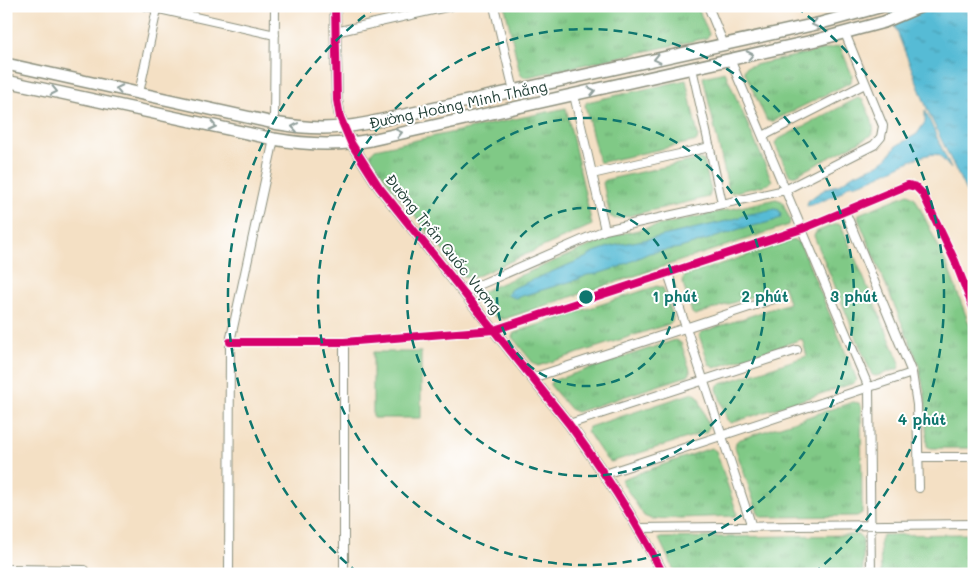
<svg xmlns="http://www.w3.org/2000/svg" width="980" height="580" viewBox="0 0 980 580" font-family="Mali,sans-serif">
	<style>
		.grass { fill: url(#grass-tufts); stroke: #50835d }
		.pitch { fill: #80c986; stroke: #50835d }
		.water { fill: url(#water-ripples); stroke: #3b7c84 }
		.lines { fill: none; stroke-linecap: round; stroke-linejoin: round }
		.minor-casing { stroke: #8a8e7c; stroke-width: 10 }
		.tertiary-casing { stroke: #8a8e7c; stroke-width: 12 }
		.secondary-casing { stroke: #8a8e7c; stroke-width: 14 }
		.minor { stroke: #fff; stroke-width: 8 }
		.tertiary { stroke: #fff; stroke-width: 10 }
		.secondary { stroke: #fff; stroke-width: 11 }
		.cycleway-casing { stroke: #fff; stroke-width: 11 }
		.cycleway { stroke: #d6006c; stroke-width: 8 }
		.oneway { stroke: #8f9e9a }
		.ring { fill: none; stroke: #0f766e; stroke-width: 2.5; stroke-dasharray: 9 6 }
		.labels { text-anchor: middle; stroke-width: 4; stroke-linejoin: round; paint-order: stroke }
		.street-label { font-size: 15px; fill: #1f3d34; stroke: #fff }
		.centre { fill: #0f766e; stroke: #fff; stroke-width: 2.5 }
		.ring-label { font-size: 15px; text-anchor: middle; font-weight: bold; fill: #0f766e; stroke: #fff; stroke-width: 4; stroke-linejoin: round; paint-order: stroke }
	</style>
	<defs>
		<pattern id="grass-tufts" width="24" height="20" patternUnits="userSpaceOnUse" patternTransform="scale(1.25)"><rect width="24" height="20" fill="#80c986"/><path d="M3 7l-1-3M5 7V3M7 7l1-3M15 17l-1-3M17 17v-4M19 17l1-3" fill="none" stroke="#68a46e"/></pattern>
		<pattern id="water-ripples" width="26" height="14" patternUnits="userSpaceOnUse" patternTransform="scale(1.25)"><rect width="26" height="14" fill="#57bbd5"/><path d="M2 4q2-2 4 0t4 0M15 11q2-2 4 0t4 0" fill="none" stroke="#4799ae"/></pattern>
	</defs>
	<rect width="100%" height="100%" fill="#fff"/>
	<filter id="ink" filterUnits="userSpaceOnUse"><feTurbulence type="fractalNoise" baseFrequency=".02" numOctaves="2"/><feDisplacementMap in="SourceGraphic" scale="10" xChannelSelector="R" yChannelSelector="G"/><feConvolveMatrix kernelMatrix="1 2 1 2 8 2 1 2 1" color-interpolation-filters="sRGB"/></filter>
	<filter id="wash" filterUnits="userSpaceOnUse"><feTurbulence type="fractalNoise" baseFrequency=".0096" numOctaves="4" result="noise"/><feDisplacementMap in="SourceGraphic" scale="20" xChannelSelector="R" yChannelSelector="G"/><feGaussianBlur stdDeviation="1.12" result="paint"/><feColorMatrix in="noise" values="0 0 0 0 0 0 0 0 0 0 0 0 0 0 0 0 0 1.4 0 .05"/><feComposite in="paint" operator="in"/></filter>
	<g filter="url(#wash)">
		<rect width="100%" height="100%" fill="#f4e0c4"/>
		<path class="grass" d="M697 6 709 34 707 38 527 77H523L520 74 505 7Z
			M840 46 852 75 851 82 773 121H767L744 71 746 67Z
			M725 72 772 181 769 184 731 193 729 191 703 77Z
			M686 80 698 136 697 141 603 162H599L585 105 587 102Z
			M858 98 863 100C867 111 877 125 872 135L796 175 790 176 775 144 777 140Z
			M566 108 592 225 473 278 463 276 391 186 371 158V153L375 149Z
			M700 159 704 161 711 191 709 197 615 219 610 216 603 183 605 180Z
			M908 194 915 198 935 239 949 270 974 337V448H930L927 446 925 395 918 362 858 218 859 214Z
			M776 199 782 201 790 220 789 225 504 319 495 317 479 297 481 292 616 235Z
			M836 224 841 225 900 363 898 369 876 376 872 375 814 236 816 232Z
			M794 240 800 243 857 380 854 383 731 423 727 420 717 389 718 385 807 356 802 339 714 368 709 364 699 335 702 332 789 303 784 286 695 315 692 313 682 280 685 276Z
			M657 286 663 288 673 317 672 321 669 324 538 366 534 364 512 337 514 333Z
			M675 340 681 343 690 370V374L687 376 577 412 570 409 550 385 552 381Z
			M693 393 698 396 709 427 706 432 611 462 606 459 587 431 589 427Z
			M853 402 859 403 861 407 862 513 857 516 761 517 758 513 735 447 736 442 738 440Z
			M711 448 716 451 737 513 736 516 651 519 644 516 622 482V479Z
			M974 534V574H881L880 540 883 535Z
			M858 535 861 537 863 540V574H676L659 539 660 538Z"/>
		<path class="pitch" d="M373 352H421V418H373Z"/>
		<path class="water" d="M887 6H974V208L930 116Z
			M925 110 951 169 939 155C919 149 875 184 849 185 846 187 844 191 840 193 835 196 811 206 807 206L808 201 817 194 829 187 838 185 853 175 877 165 887 158 896 146 917 134 925 122Z
			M775 209 779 210 781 214 780 218C764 226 745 225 729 233L680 248 649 253 619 267 597 274 587 275 579 279 515 298 507 295 511 289 587 257 594 252 612 246 654 238 731 220 745 215Z"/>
	</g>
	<g filter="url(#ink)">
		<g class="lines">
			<g class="minor-casing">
				<path id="minor" d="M146 6 275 35
					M494 6 514 91
					M708 6 724 45
					M335 32 451 6
					M730 59 869 388 871 574
					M692 68 722 203
					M139 93 157 9
					M574 95 605 230
					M274 123 275 6
					M763 136 865 84
					M592 174 710 147
					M845 211 912 373 917 405 919 488
					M668 273 752 527
					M463 292 605 230 785 190 874 145 881 137 883 126 845 33
					M230 342H344L494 330 802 229 908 185 916 187 923 194 955 261 974 310
					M344 342V574
					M532 378 780 297
					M569 424 797 350
					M919 457H974
					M605 474 912 373
					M639 528 974 524
					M6 569 84 570
					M229 574 230 342 274 139"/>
			</g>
			<g class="tertiary-casing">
				<path id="tertiary" d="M335 6 337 100 340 117 351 143 379 187 569 424C604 472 637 521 663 574"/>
			</g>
			<g class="secondary-casing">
				<path id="secondary" d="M6 64 274 123C309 129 333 130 368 123L821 23 883 6
					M6 81 274 139C307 145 338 146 371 140L817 40 884 22 922 6"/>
			</g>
			<use href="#minor" class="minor"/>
			<use href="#tertiary" class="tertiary"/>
			<use href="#secondary" class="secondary"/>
			<g class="cycleway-casing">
				<path id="cycleway" d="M335 6 337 100 340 117 351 143 379 187 569 424C604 472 637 521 663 574
					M230 342H344L494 330 802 229 908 185 916 187 923 194 955 261 974 310"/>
			</g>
			<use href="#cycleway" class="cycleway"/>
		</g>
		<defs><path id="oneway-chevron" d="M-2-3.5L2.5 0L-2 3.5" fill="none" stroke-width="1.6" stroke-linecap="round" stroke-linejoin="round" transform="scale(1.25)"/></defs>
		<g class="oneway">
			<use href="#oneway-chevron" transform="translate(815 24) rotate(167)"/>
			<use href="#oneway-chevron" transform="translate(750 55) rotate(-12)"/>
			<use href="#oneway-chevron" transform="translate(657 59) rotate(167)"/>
			<use href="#oneway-chevron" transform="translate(119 89) rotate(-168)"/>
			<use href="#oneway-chevron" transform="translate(54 91) rotate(12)"/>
			<use href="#oneway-chevron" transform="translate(592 91) rotate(-13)"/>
			<use href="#oneway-chevron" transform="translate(213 126) rotate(13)"/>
			<use href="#oneway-chevron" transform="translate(295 127) rotate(-172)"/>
			<use href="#oneway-chevron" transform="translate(399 133) rotate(-13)"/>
		</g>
	</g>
	<g class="ring">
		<circle cx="586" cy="297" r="89"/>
		<circle cx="586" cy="297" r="179"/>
		<circle cx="586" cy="297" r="268"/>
		<path d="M358 573A358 358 0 0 1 376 7M796 7A358 358 0 0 1 814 573"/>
	</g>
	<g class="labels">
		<g class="street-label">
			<text transform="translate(458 105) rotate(-12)" y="5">Đường Hoàng Minh Thắng</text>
			<text transform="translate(443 244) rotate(51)" y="5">Đường Trần Quốc Vượng</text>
		</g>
	</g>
	<circle cx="586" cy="297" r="8" class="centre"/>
	<g class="ring-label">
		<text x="675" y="302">1 phút</text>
		<text x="765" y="302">2 phút</text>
		<text x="854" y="302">3 phút</text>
		<text x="922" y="425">4 phút</text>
	</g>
	<rect width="980" height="580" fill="none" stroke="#fff" stroke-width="25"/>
</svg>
